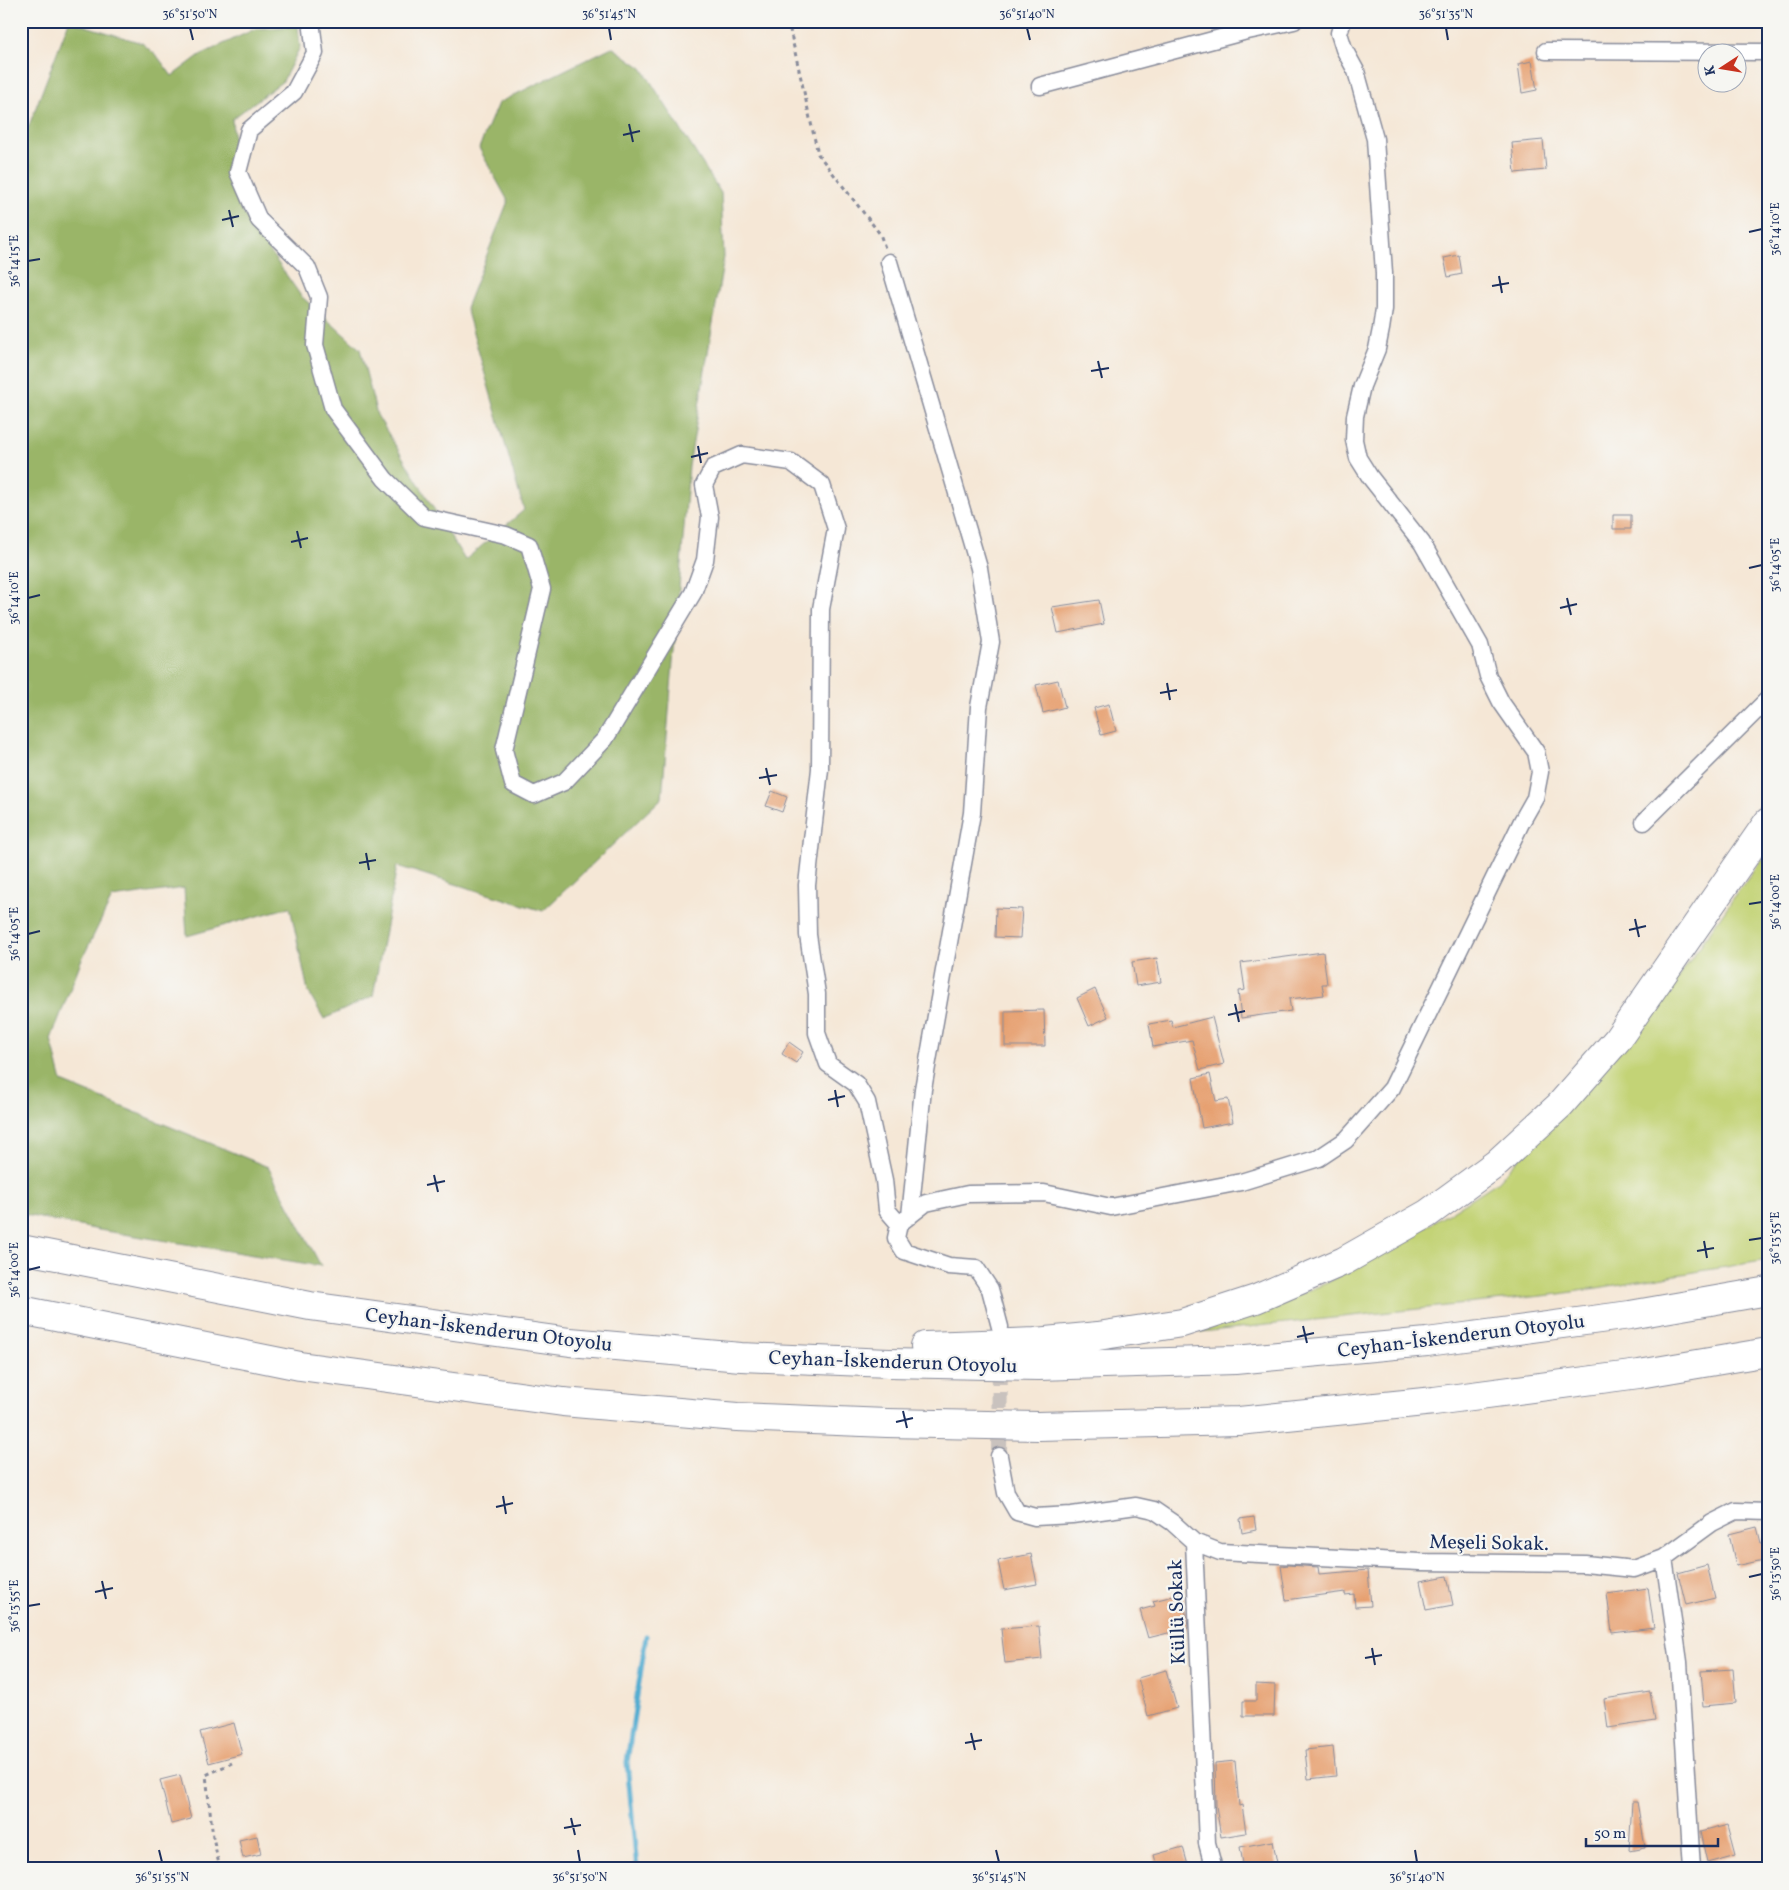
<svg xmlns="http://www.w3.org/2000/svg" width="1789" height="1890" viewBox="0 0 1789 1890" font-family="Vollkorn,serif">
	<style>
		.green { fill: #c3d376; stroke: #6f816a }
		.forest { fill: #9ab567; stroke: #5a7262 }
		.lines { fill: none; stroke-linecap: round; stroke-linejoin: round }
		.stream { stroke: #54add1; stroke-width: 5 }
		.building { fill: #e69e6d }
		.street-tunnel { stroke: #c9c2be; stroke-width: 16; stroke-dasharray: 16 8; stroke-linecap: butt }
		.street-casing { stroke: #888b9a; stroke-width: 19 }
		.highway-casing { stroke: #888b9a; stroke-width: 30 }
		.path { stroke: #888b9a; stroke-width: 3; stroke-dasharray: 4 4; stroke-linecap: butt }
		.street { stroke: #fff; stroke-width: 16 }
		.highway { stroke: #fff; stroke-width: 28 }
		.ticks { fill: none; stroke: #1b2f5e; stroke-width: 2 }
		.labels { text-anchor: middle; stroke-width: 4.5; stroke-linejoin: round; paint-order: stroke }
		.street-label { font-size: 20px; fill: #1b2f5e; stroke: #f6f6f2 }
		.neatline { fill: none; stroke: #1b2f5e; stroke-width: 2 }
		.ticks-label { font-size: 12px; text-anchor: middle; fill: #1b2f5e }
	</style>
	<rect width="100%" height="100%" fill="#f6f6f2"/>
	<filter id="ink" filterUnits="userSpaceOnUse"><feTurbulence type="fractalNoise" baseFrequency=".02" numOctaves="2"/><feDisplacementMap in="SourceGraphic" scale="10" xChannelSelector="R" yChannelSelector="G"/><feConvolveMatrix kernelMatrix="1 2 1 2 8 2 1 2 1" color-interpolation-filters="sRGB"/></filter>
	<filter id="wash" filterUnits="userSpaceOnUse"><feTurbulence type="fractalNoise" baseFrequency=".0096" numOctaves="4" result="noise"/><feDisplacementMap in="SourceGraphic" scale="20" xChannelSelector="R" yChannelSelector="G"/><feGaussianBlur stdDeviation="1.12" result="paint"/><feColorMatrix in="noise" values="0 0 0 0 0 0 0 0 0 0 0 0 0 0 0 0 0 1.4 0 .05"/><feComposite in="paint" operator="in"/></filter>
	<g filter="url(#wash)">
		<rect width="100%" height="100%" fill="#f5e7d6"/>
		<path class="green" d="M1768 852V1260L1560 1294 1201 1332 1327 1283 1448 1214 1497 1182 1649 1019 1737 893Z"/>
		<path class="forest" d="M69 21 142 43 158 57 172 76 200 55 255 29 298 26 300 47 283 81 232 119 239 207 301 296 360 349 377 415 465 560 524 510 466 308 508 201 479 148 498 103 612 47 642 68 721 193 724 257 689 466 662 798 543 911 397 866 373 996 324 1019 308 991 290 907 187 936 184 888 112 898 81 961 51 1039 62 1082 268 1167 321 1266 99 1230 21 1214V149L28 128Z"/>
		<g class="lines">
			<path class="stream" d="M637 1869 627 1762 646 1636"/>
		</g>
		<g id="blocks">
			<path class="building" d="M1532 61 1537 90 1522 93 1518 64Z
				M1543 140 1546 170 1515 173 1512 143Z
				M1459 255 1462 274 1448 277 1444 258Z
				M1613 515H1631V529H1613Z
				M1099 600 1104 624 1058 633 1052 607Z
				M1058 680 1065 707 1043 713 1036 685Z
				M1109 704 1116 731 1101 735 1094 708Z
				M772 791 787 797 782 812 766 806Z
				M996 908 1022 909 1020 938 995 937Z
				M1323 952 1327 984H1322L1324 995 1289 999 1291 1011 1241 1018 1238 991 1245 990 1241 963Z
				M1157 958 1161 982 1136 986 1132 962Z
				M1095 989 1108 1017 1089 1026 1077 998Z
				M1044 1010 1045 1046H1005V1011Z
				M1212 1017 1224 1064 1200 1070 1192 1040 1153 1047 1149 1024 1171 1020 1173 1027Z
				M789 1042 803 1052 796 1063 782 1054Z
				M1210 1074 1216 1101 1228 1099 1233 1122 1202 1128 1193 1078Z
				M1254 1517 1256 1530 1242 1533 1240 1519Z
				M1757 1527 1761 1543 1768 1542V1559L1736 1566 1729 1534Z
				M1031 1554 1037 1584 1004 1590 998 1561Z
				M1288 1565 1318 1567 1319 1574 1368 1570 1371 1606 1355 1607 1354 1594 1345 1595V1592L1286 1600 1281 1566Z
				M1707 1565 1715 1598 1686 1605 1678 1573Z
				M1447 1576 1453 1605 1426 1610 1420 1581Z
				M1648 1588 1654 1628 1612 1633 1607 1594Z
				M1182 1594 1187 1618 1188 1628 1148 1638 1140 1610 1155 1606 1153 1601Z
				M1039 1626 1042 1659 1005 1663 1001 1629Z
				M1733 1669 1736 1703 1704 1706 1701 1671Z
				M1166 1670 1177 1708 1148 1716 1138 1678Z
				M1256 1684 1275 1685 1274 1716H1243V1701H1256Z
				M1650 1692 1655 1721 1608 1728 1604 1699Z
				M234 1723 242 1754 209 1763 200 1732Z
				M1333 1747 1336 1776 1308 1779 1305 1750Z
				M1235 1761 1239 1806 1242 1805 1246 1833 1221 1837 1216 1806 1215 1763Z
				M180 1775 191 1819 171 1824 160 1780Z
				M1632 1802H1637L1645 1847 1629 1850Z
				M1728 1825 1736 1855 1707 1863 1700 1832Z
				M257 1836 261 1854 243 1858 239 1840Z
				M1273 1841 1278 1869H1244L1240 1847Z
				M1183 1847 1189 1869H1158L1154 1855Z"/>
		</g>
	</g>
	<g filter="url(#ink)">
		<use href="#blocks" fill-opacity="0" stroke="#888b9a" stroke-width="1"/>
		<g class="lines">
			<path class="street-tunnel" d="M999 1456 1000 1358"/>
			<g class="street-casing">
				<path id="street" d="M311 21 315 53 294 92 249 130 238 172 259 220 307 267 319 297 315 345 333 409 385 479 424 517 506 535 529 545 542 589 504 750 513 784 534 795 564 782 605 739 693 593 705 560 710 517 704 485 713 468 742 455 791 462 822 485 836 529 821 609 820 769 807 885 808 935 817 994V1033L828 1064 856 1084 867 1102 884 1180 887 1210 899 1224
					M1546 51 1768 52
					M1040 86 1243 32 1294 21
					M889 262 979 568 991 642 979 707 972 813 923 1089 910 1216
					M1644 822 1768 699
					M1000 1327 990 1289 976 1268 949 1266 904 1251 896 1238 899 1224 926 1203 968 1194 1044 1193 1111 1207 1241 1182 1319 1158 1346 1140 1392 1088 1522 821 1535 798 1540 772 1536 752 1501 702 1488 676 1480 645 1422 543 1370 477 1358 458 1354 440 1355 416 1362 386 1377 349 1381 329 1384 309V273L1375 139 1356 71 1344 49 1339 33 1343 21
					M999 1456 1006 1493 1017 1512 1035 1517 1072 1515 1136 1506 1154 1510 1173 1523 1194 1542 1220 1552 1420 1562 1585 1564 1634 1569 1664 1558 1712 1523 1736 1511 1768 1512
					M1194 1542 1207 1843 1214 1869
					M1664 1558 1679 1662 1692 1869"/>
			</g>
			<g class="highway-casing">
				<path id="highway" d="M21 1249 310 1306 570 1342 741 1357 889 1363 1038 1366 1235 1360 1427 1342 1630 1315 1768 1291
					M21 1310 300 1366 563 1402 737 1417 887 1423 1038 1426 1239 1421 1434 1401 1639 1374 1768 1352
					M925 1346 1035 1342 1098 1336 1182 1323 1256 1299 1344 1261 1427 1214 1497 1163 1560 1105 1617 1040 1768 822"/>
			</g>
			<path class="path" d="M788 21 818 154 880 234 885 248
				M220 1869 213 1837 206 1775 232 1763"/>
			<use href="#street" class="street"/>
			<use href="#highway" class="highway"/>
		</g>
	</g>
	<path class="ticks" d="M190 28 193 40M609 28 611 40M1027 28 1030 40M1446 28 1448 40M629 124 633 142M623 135 640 131M229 210 233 227M222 220 239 216M1749 232 1762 229M28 261 40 259M1499 276 1502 293M1492 286 1509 283M1098 361 1102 378M1091 371 1109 368M698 446 701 463M691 457 708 453M297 531 301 548M291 542 308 538M1749 568 1762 565M28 598 40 595M1567 598 1571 615M1560 608 1577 604M1167 683 1170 700M1160 693 1177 690M766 768 770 785M759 778 777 775M366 853 369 870M359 863 376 860M1749 904 1762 902M1635 919 1639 937M1629 930 1646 926M28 934 40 931M1235 1004 1239 1022M1228 1015 1245 1011M835 1090 838 1107M828 1100 845 1096M434 1175 438 1192M427 1185 445 1181M1749 1240 1762 1238M1704 1241 1707 1258M1697 1251 1714 1248M28 1270 40 1267M1303 1326 1307 1343M1297 1337 1314 1333M903 1411 907 1428M896 1422 913 1418M503 1496 506 1514M496 1507 513 1503M1749 1577 1762 1574M102 1581 106 1599M95 1592 113 1588M28 1606 40 1604M1372 1648 1375 1665M1365 1658 1382 1655M971 1733 975 1750M965 1743 982 1740M571 1818 575 1835M564 1828 581 1825M159 1850 162 1862M578 1850 580 1862M996 1850 999 1862M1415 1850 1417 1862"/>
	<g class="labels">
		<g class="street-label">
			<text transform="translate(489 1329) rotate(7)" y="7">Ceyhan-İskenderun Otoyolu</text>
			<text transform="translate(1461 1335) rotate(-7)" y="7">Ceyhan-İskenderun Otoyolu</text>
			<text transform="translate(893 1361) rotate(2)" y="7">Ceyhan-İskenderun Otoyolu</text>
			<text transform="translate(1489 1542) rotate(1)" y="7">Meşeli Sokak.</text>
			<text transform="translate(1176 1612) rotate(-92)" y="7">Küllü Sokak</text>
		</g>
	</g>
	<rect width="1789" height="1890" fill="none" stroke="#f6f6f2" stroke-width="55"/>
	<g transform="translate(1722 68) rotate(258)"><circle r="24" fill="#f6f6f2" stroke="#9ea6b7"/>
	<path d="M0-4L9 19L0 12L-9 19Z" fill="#c8321e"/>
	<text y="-8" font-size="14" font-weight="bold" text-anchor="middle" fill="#1b2f5e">K</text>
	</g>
	<path d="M1586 1838v8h132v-8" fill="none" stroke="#1b2f5e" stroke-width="2.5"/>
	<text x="1594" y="1838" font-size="15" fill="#1b2f5e" stroke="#f6f6f2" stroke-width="4" paint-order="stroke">50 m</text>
	<rect x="28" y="28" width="1734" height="1834" class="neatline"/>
	<g class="ticks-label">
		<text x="190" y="18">36°51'50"N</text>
		<text x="609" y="18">36°51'45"N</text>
		<text x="1027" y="18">36°51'40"N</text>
		<text x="1446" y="18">36°51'35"N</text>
		<text transform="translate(1775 229) rotate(-90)" y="4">36°14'10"E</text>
		<text transform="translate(14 261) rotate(-90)" y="4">36°14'15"E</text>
		<text transform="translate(1775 565) rotate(-90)" y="4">36°14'05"E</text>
		<text transform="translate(14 598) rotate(-90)" y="4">36°14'10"E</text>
		<text transform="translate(1775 902) rotate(-90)" y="4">36°14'00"E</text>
		<text transform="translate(14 934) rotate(-90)" y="4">36°14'05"E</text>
		<text transform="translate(1775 1238) rotate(-90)" y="4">36°13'55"E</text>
		<text transform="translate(14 1270) rotate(-90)" y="4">36°14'00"E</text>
		<text transform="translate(1775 1574) rotate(-90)" y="4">36°13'50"E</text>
		<text transform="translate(14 1606) rotate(-90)" y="4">36°13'55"E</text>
		<text x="162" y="1881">36°51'55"N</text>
		<text x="580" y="1881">36°51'50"N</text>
		<text x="999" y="1881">36°51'45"N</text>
		<text x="1417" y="1881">36°51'40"N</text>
	</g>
</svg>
